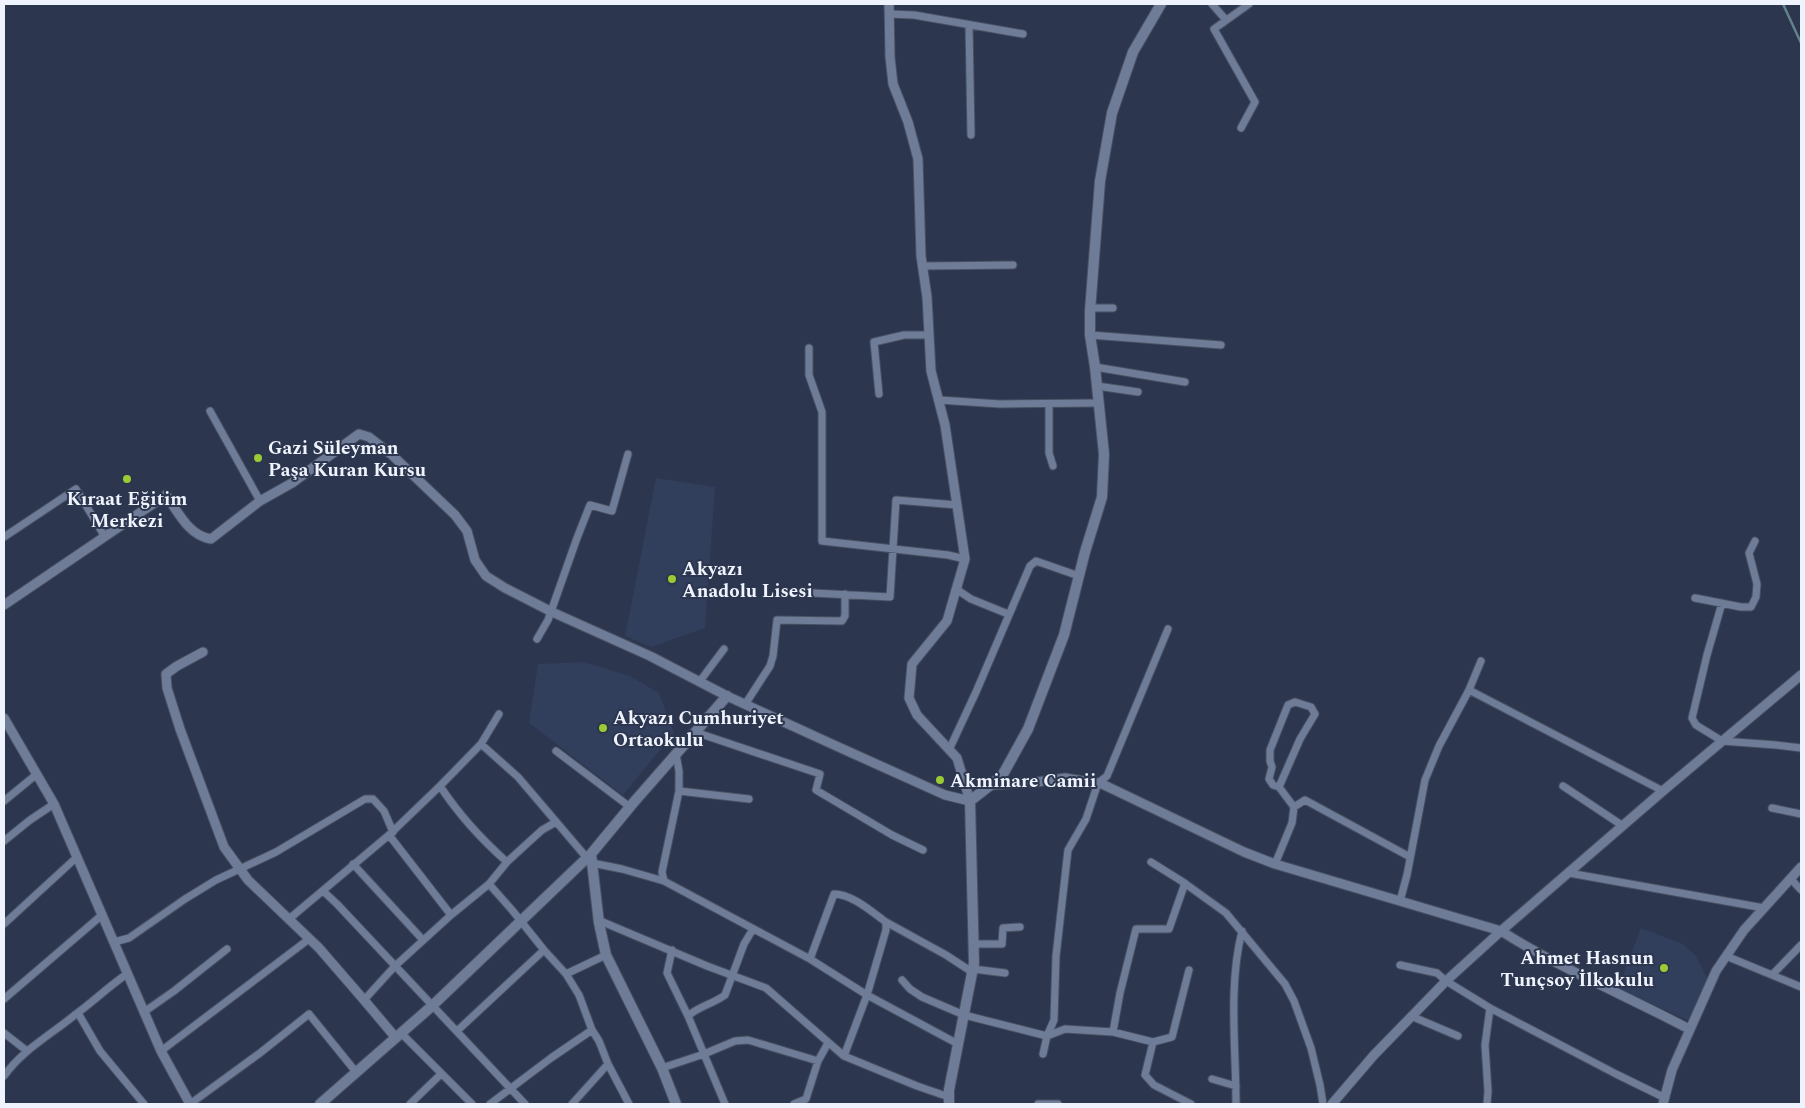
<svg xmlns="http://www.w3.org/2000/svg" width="1805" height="1108" viewBox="0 0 1805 1108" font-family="Spectral,serif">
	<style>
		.built { fill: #313e5c }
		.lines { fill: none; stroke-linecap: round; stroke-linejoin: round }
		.stream { stroke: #63828b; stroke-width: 2.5 }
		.minor-casing { stroke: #495063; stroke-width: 9 }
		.tertiary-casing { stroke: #495063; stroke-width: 11 }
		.secondary-casing { stroke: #495063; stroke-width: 12 }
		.minor { stroke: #6f7c97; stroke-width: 7 }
		.tertiary { stroke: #6f7c97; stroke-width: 9 }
		.secondary { stroke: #6f7c97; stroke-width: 10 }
		.poi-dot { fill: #9acb35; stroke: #2c364e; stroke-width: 2 }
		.labels { text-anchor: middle; stroke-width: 4; stroke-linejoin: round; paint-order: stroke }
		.poi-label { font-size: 19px; font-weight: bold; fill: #eff3fd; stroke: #2c364e; text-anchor: start }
	</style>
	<rect width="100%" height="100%" fill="#2c364e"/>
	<path class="built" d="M656 478 715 487 705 628 651 647 625 636Z
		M584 662 630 676 659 693 674 733 623 795 529 723 538 664Z
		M1641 928 1683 944 1696 956 1708 980 1691 1022 1618 988Z"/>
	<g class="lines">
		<path class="stream" d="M1783 4 1801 43"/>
		<g class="minor-casing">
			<path id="minor" d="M1212 4 1226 20
				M889 14 914 15 1023 34
				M969 25 971 135
				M1241 128 1255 102 1214 29 1249 4
				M923 266 1013 265
				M1090 308H1113
				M1090 335 1221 345
				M809 348V375L822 412V541L948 555 965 559
				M1095 367 1185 382
				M1097 386 1138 392
				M879 394 874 342 904 335H929
				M939 400 1000 404 1099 403
				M1049 404V453L1053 466
				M210 411 260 501
				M4 537 76 489 105 537
				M956 589 971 599 1008 614
				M813 593 890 597 896 500 957 505
				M1695 598 1741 607H1751L1756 597 1757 584 1749 553 1755 541
				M1722 603 1707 655 1692 718 1696 725 1722 741 1776 745 1801 748
				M537 639 548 620 577 538 590 505 612 511 628 454
				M700 681 724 649
				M1469 690 1663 791
				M746 703 770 666 773 656 777 620 842 621 845 616V594
				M695 732 820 774 816 790 892 835 923 850
				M481 744 518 777 587 858
				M949 750 976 692 1030 566 1036 561 1079 576
				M556 751 630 807
				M440 786C459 815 481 839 507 862
				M1563 786 1623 826
				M679 791 749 799
				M4 801 37 774
				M1294 807 1305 800 1410 857
				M1772 808 1801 814
				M389 835 451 915
				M4 841 30 820 54 804
				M1151 862 1183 882 1226 913 1285 984 1294 1001 1311 1048 1320 1085 1323 1104
				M592 863 622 869 664 881 810 959 867 995 958 1044
				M353 864 423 940
				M1275 864 1292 823 1294 807 1279 787 1273 785 1269 779 1272 767 1270 761V750L1288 705 1295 702 1311 707 1315 714 1300 739 1279 787
				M1569 873 1764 908
				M1791 879 1801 890
				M664 881 662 872 679 791V771L676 754
				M489 884 512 910 544 950 566 974 579 995 592 1030 599 1041 608 1064 629 1104
				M323 891 337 904 525 1104
				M1400 901 1407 875 1425 780 1439 746 1469 690 1481 661
				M289 919 389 835 440 786 481 744 499 714
				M598 920 707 966 766 988 844 1056 917 1086 949 1097
				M886 922 946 955 972 972
				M4 924 77 857
				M114 942 129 938 185 899 216 880 276 852 365 799H373L384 811 393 832
				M973 944H1002L1003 928 1020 927
				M672 950 667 973 688 1016 725 1104
				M1726 956 1801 987
				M810 959 834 894C852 894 872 912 886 922V930L867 995 844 1056
				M1400 965 1437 973 1446 981 1490 1008
				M973 969 1005 973
				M566 974 606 955
				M1773 974 1801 945
				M902 980 910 989 922 997 964 1015 1047 1036 1065 1029 1113 1032 1153 1042 1172 1037 1189 970
				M4 999 102 915
				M364 1000 395 966 451 915 489 884 507 862 542 830 556 822
				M144 1012 174 991 227 949
				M78 1013 100 1051 144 1104
				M688 1016C699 1006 713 1004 725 995L744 944 753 929
				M1411 1016 1458 1036
				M457 1031 544 950
				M1113 1032 1120 993 1136 929H1169L1185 883
				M4 1033 27 1051
				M401 1033 472 1104
				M1153 1042 1145 1075 1154 1085 1191 1104
				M161 1051 309 939
				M1043 1054 1047 1036 1054 1020 1056 956 1068 850 1086 819 1098 783 1107 776 1168 629
				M662 1068 704 1054 735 1041 748 1040 818 1061
				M4 1076C22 1050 52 1034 76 1014 94 1001 109 986 127 974
				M1212 1079 1236 1086
				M190 1104 260 1053 309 1014 356 1072
				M410 1104 441 1074
				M490 1104 551 1058 592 1030
				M572 1104 608 1064
				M794 1104 806 1099 818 1061 828 1043
				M1038 1104H1058
				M1236 1104C1236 1048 1228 986 1242 931
				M1487 1104 1488 1091 1485 1045 1490 1008 1616 1074 1663 1097"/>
		</g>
		<g class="tertiary-casing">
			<path id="tertiary" d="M4 605 166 495C178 512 189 536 211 539L260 501 292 483 359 434 369 437 392 455 455 515 467 531 475 560 486 576 505 588 552 612 650 656 727 696 834 745 945 795 970 801 957 758 917 715 909 698 912 664 947 621 965 559 945 425 931 371 927 297 921 256 918 159 908 122 893 84 890 57 889 4
				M203 652 177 666 166 674 167 688 180 729 224 847 248 880 319 948 364 1000 396 1038
				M4 718 54 804 161 1051 190 1104
				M991 785 1037 782 1065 778 1102 784 1244 852 1275 864 1501 931C1561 969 1627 996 1689 1029
				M1332 1104 1374 1055 1446 981 1501 931 1664 790 1801 675
				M1663 1104 1672 1070 1716 971 1744 930 1801 867"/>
		</g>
		<g class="secondary-casing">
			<path id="secondary" d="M591 854 599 923 606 955 662 1068 676 1104
				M320 1104 432 1006 591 854 634 802 727 696
				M949 1104V1090L974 963 970 801 1002 776 1028 729 1064 635 1085 552 1102 497 1104 454 1095 367 1090 335V311L1100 181 1112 113 1133 52 1161 4"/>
		</g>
		<use href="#minor" class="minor"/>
		<use href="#tertiary" class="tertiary"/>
		<use href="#secondary" class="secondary"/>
	</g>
	<g class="poi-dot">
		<circle cx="258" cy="458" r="5"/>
		<circle cx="127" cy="479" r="5"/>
		<circle cx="672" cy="579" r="5"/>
		<circle cx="603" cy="728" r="5"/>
		<circle cx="940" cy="780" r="5"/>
		<circle cx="1664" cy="968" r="5"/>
	</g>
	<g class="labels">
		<g class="poi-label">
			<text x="268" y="454">Gazi Süleyman<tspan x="268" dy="22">Paşa Kuran Kursu</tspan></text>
			<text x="127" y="505" text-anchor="middle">Kıraat Eğitim<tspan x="127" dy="22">Merkezi</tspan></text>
			<text x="682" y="575">Akyazı<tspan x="682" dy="22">Anadolu Lisesi</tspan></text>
			<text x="613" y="724">Akyazı Cumhuriyet<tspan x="613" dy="22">Ortaokulu</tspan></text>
			<text x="950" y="787">Akminare Camii</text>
			<text x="1654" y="964" text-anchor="end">Ahmet Hasnun<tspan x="1654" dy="22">Tunçsoy İlkokulu</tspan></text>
		</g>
	</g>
	<rect width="1805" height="1108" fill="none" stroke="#eff3fd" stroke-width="10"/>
</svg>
